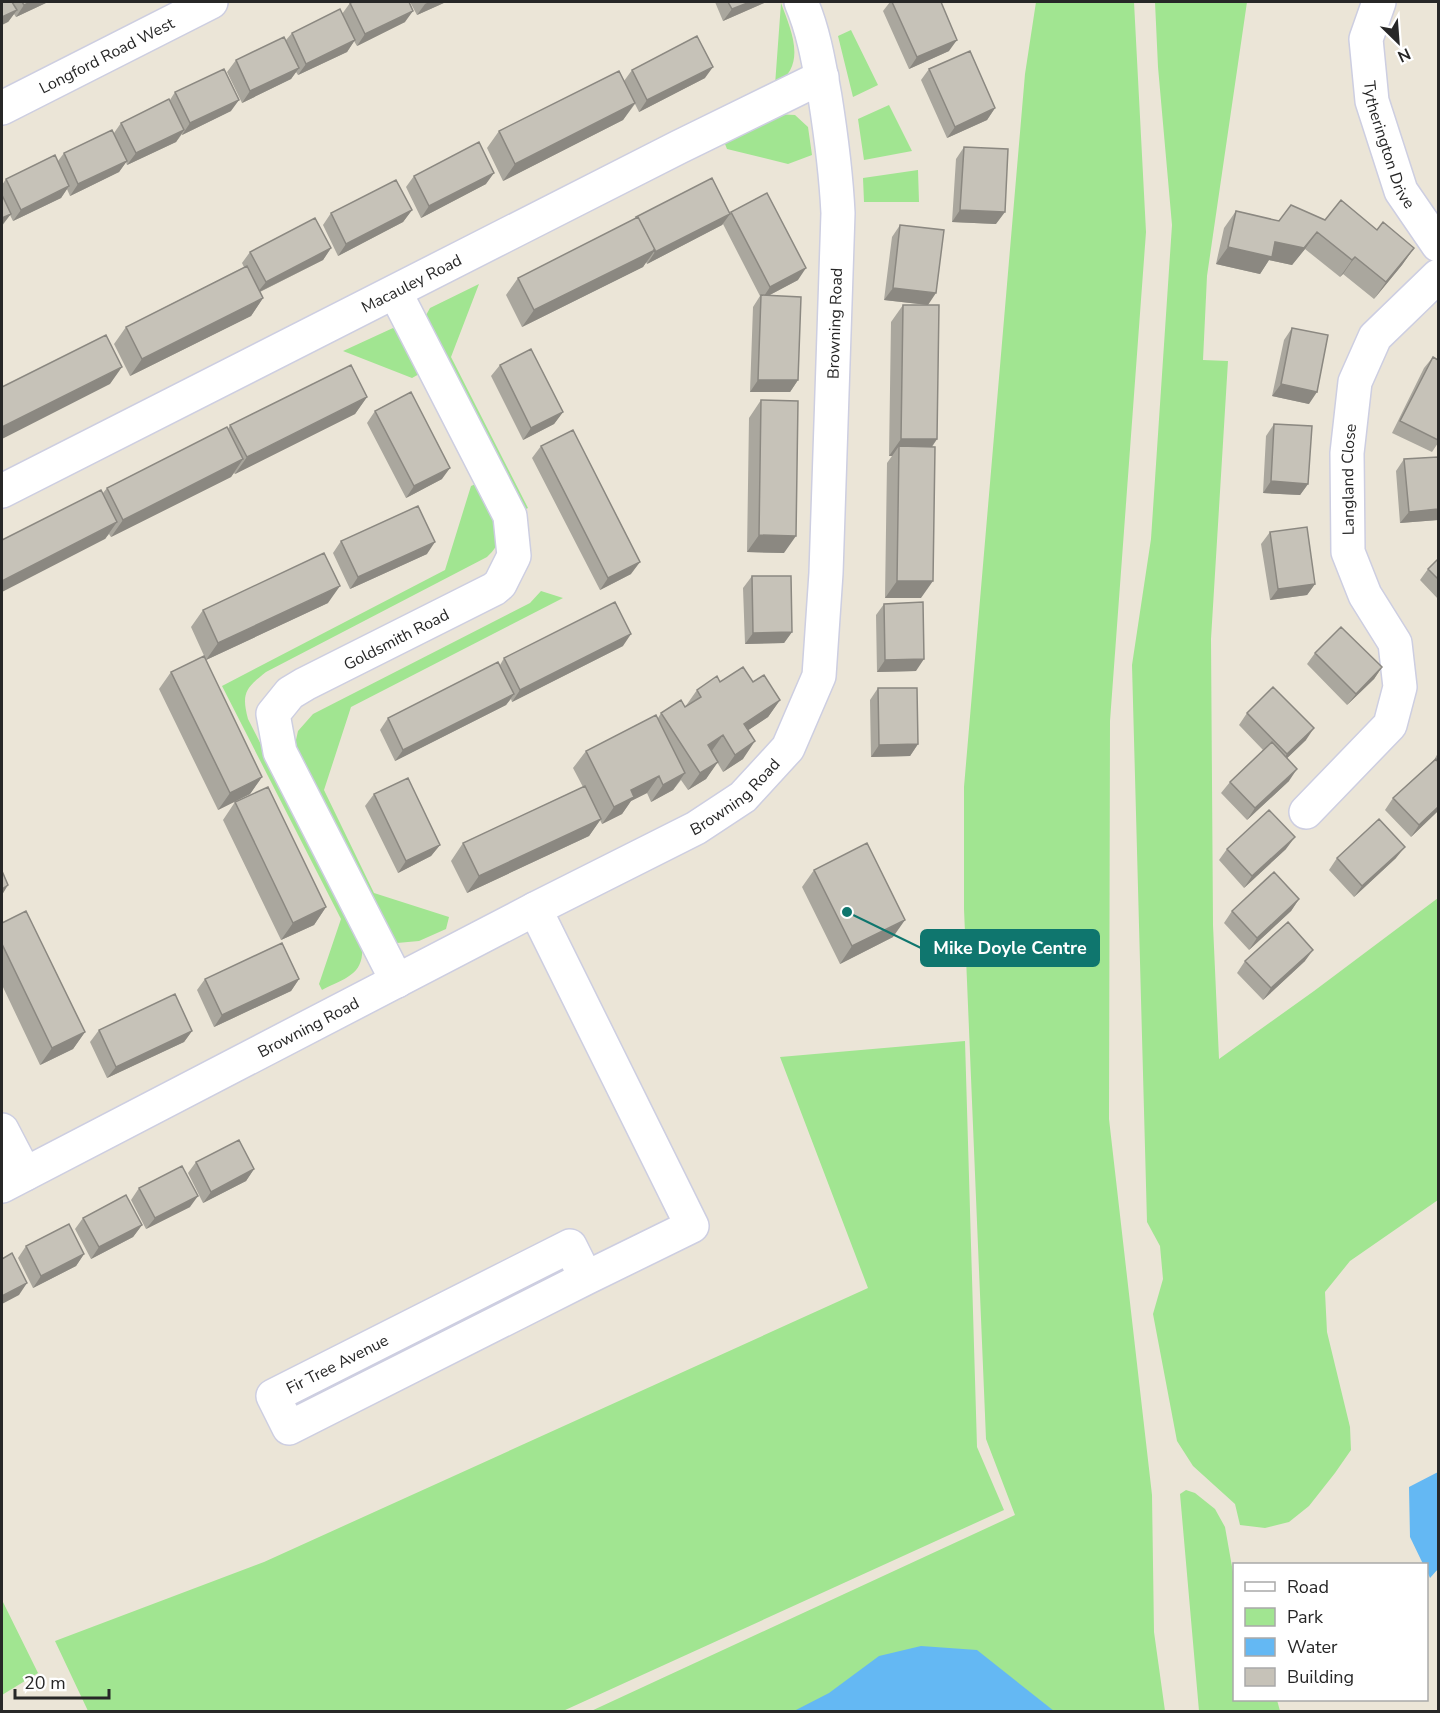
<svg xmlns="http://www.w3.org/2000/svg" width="1440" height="1713" viewBox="0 0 1440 1713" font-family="'Nunito Sans',sans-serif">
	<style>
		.green { fill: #a1e591 }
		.water { fill: #64b8f3 }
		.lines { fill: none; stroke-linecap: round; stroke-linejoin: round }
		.street-casing { stroke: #cdcee1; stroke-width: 36 }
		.secondary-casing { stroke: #cdcee1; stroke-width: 36 }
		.street { stroke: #fff; stroke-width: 33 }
		.secondary { stroke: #fff; stroke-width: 33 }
		.wall { fill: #aaa79e }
		.shaded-wall { fill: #8b8881 }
		.building { fill: #c6c2b8; stroke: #8b8881; stroke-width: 1.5 }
		.labels { text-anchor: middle; stroke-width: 6; stroke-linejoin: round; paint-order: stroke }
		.street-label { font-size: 16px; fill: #272727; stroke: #fff }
		.leader { fill: none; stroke: #0f766e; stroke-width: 2 }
		.callout-dot { fill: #0f766e; stroke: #fff; stroke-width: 2 }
		.callout { fill: #0f766e; stroke: #0f766e; stroke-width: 2 }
		.callout-label { font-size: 18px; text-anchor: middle; font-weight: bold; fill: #fff }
	</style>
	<rect width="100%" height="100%" fill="#ebe5d7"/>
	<path class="green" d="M1036 2H1134L1146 232 1110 721 1109 1119 1152 1495 1154 1632 1165 1711 589 1712 1015 1515 986 1439 964 909V787L1025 74Z
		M1155 2H1247L1207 276 1203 360 1228 361 1211 639 1213 925 1219 1059 1314 991 1438 898V1200L1350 1261 1325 1292 1327 1332 1350 1427 1351 1450 1335 1473 1309 1506 1289 1522 1265 1528 1240 1525 1235 1504 1193 1466 1177 1441 1153 1314 1163 1279 1160 1246 1147 1222 1132 665 1151 539 1172 225 1158 67Z
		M781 3C791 30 808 66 775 85Z
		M851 30 878 85 853 97 838 36Z
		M889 105 912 151 864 160 858 119Z
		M774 114 795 115 808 127 812 155 788 164 727 149 723 139Z
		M918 170 919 202H864L863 178Z
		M479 284 451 357 528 508 520 512 425 317 430 308Z
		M393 328 398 332 421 373 412 378 343 351Z
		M478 483C487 501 505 525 496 546 494 550 490 554 487 557L266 672C246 688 241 693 248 719L362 943C365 975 347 977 322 990L319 984 341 919 222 686 445 570 471 486Z
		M541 591 563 598 351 707 324 790 374 893 449 917 446 929 419 941 397 943 386 933 294 749 298 731 313 714 530 603Z
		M965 1041 977 1447 1004 1510 563 1711H88L55 1641 264 1562 868 1288 780 1057Z
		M1186 1490 1195 1493 1215 1509 1225 1527 1234 1578V1700H1277L1280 1711H1199L1180 1494Z
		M2 1600 38 1673 2 1695Z"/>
	<path class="water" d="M1438 1472V1569L1430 1578 1427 1571 1426 1564H1423L1410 1537 1409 1487Z
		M921 1646 977 1650 1054 1711H794L829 1693 879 1656Z"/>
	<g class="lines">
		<g class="street-casing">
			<g id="street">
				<path id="s1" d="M1379 2 1366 39 1372 101 1401 191 1438 245"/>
				<path d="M395 292 510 516 514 556 500 584 494 589 305 684 290 693 273 714 280 752 397 981"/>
				<path id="s2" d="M2 491 679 147 822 77"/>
				<path id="s3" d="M1306 812 1390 725 1400 687 1395 643 1365 595 1348 552 1347 453 1355 382 1375 337 1438 276"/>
				<path id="s4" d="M535 909 692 1226 586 1278 289 1428 273 1396 570 1246 586 1278"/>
				<path d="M2 1130 25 1174"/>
				<path id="s5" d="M2 1186 535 909 696 828 743 797 788 748 819 676 826 573 838 213C836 173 831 135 825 97 819 64 814 32 801 2"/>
			</g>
		</g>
		<g class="secondary-casing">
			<g id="secondary">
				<path id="s6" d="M2 108 211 2"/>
			</g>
		</g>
		<use href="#street" class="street"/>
		<use href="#secondary" class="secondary"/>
	</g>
	<path class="wall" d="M2 2H48L16 17 14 14 8 22Z
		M410 2H446L417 15Z
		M715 2H765L764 3 723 21Z
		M890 2H941L949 51 909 69 883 11Z
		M350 3 405 22 357 46 354 41 347 52 298 75 296 72 291 79 242 103 227 72 236 60 286 40 292 33 342 14Z
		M929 69 995 108 987 120 947 138 921 80Z
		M632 70 705 78 639 112 635 104 623 120 503 181 487 148 499 131 624 81Z
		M175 92 231 111 182 135V134L176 142 127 165 126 162 119 172 70 196 67 189 61 198 13 221 10 215 2 226V185L6 179 58 161 64 153 114 133 121 123 170 100Z
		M964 147 996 224 952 222 956 159Z
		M414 176 486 184 421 218 406 187Z
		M412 210 403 222 338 256 323 225 331 213Z
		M1236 211 1279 221 1325 220 1377 230 1414 248 1402 265 1374 299 1343 274 1340 277 1305 249 1292 265 1269 260 1260 274 1216 264 1224 228Z
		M731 212 798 280 768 296 798 380 790 392H750L753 307 760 296 723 224 722 225 647 264 646 262 643 267 522 327 506 295 518 278 635 219 636 217 730 213Z
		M900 225 928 305 884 300 892 237Z
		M331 248 323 260 260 292 263 298 251 316 130 376 114 344 126 327 244 267 242 263 250 252Z
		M903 305 937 439 932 447 921 598H885L887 463 892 456H889L891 322Z
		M1292 328 1309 404 1272 396 1284 340Z
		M1433 357 1438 360V443L1432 452 1392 433 1424 368Z
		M500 365 563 412 554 424 523 440 491 376Z
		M367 397 355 414 235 474 234 473 231 477 111 537 109 534 105 539 103 493 107 488 228 429 230 425Z
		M761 400 784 553 747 552 749 418Z
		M375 411 442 479 406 498 367 423Z
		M1274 424 1308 484 1300 495 1263 493 1266 436Z
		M541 446 631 574 600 590 532 458Z
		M1438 457V520L1400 523 1396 471 1404 459Z
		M1270 532 1315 584 1307 595 1270 600 1261 544Z
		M341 541 427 554 350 589 333 553Z
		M1438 559V599L1420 580 1428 569Z
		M752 576 792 632 784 643 745 644 743 588Z
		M328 603 206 660 191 627 203 610Z
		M884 604 916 671 877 672 876 615Z
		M623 646 512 702 511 699 506 705 395 761 380 730 388 718 500 665 504 658Z
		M1315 653 1382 667 1374 679 1347 705 1307 664Z
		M171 672 262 777 250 794 218 810 159 689Z
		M720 682H753L780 700 768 717 748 730 743 759 723 772 717 762 706 779 688 790 681 780 673 790 651 802 647 793 631 801 622 814 602 824 600 820 589 836 467 893 451 861 463 843 583 787 573 768 586 751 658 718 661 713 685 707 697 690Z
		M878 688 918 744 910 756 871 757 870 700Z
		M1247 713 1306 740 1287 758 1289 781 1247 820 1221 793 1230 782 1263 750 1239 725Z
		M1438 753V811L1411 837 1385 810 1393 798 1434 760Z
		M374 794 440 845 431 856 398 873 365 806Z
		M235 802 326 907 314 925 281 940 223 820Z
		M1227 849H1286L1244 888 1219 860Z
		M1337 858H1396L1354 897 1329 870Z
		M814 870 893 937 840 964 802 887Z
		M1299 899 1291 911 1249 950 1224 923 1232 911Z
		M2 923 85 1032 73 1049 40 1065 2 985Z
		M1245 961H1305L1263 1000 1237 973Z
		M205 979H299L291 991 214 1027 197 990Z
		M99 1030 192 1031 184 1042 107 1078 90 1042Z
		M196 1162 254 1169 246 1181 203 1203 188 1173Z
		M139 1188 190 1207 146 1229 131 1200Z
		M83 1218 142 1225 133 1237 91 1259 75 1229Z
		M26 1246 84 1254 76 1266 33 1288 18 1258Z"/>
	<path class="shaded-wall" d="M31 2H48L16 17 24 5Z
		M429 2H446L417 15 425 4Z
		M750 2H765L764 3 723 21 732 9Z
		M17 10 8 22 2 25V17Z
		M413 11 405 22 357 46 365 34Z
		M355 40 347 52 298 75 306 64Z
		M957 40 949 51 909 69 917 57Z
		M713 67 705 78 639 112 647 100Z
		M299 68 291 79 242 103 250 91Z
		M239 100 231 111 182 135 190 123Z
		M635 103 623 120 503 181 515 164Z
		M995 108 987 120 947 138 955 127Z
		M184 130 176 142 127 165 136 153Z
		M127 161 119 172 70 196 78 184Z
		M494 173 486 184 421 218 429 206Z
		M69 186 61 198 13 221 21 210Z
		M412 210 403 222 338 256 346 244Z
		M960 210 1005 212 996 224 952 222Z
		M11 214 2 225V226V218Z
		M730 214 722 225 647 264 655 252Z
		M1317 232 1305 249 1292 265 1269 260 1260 274 1216 264 1228 247 1275 242Z
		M331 248 323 260 257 293 266 282Z
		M1414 248 1402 265 1374 299 1386 282Z
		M655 250 643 267 522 327 534 310Z
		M1355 257 1343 274 1340 277 1352 260Z
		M806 268 798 280 762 299 770 287Z
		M893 288 936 293 928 305 884 300Z
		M263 298 251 316 130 376 142 359Z
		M122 367 110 384 2 439V427Z
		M758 380H798L790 392H750Z
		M1281 384 1317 392 1309 404 1272 396Z
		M367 397 355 414 235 474 247 457Z
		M563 412 554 424 523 440 531 428Z
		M901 439H937L925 456 899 446 892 456H889Z
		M243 459 231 477 111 537 123 520Z
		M450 468 442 479 406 498 414 486Z
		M1271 481 1308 484 1300 495 1263 493Z
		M1438 509V520L1400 523 1409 512Z
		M117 522 105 539 2 592V581Z
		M759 535 796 536 784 553 747 552Z
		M435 542 427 554 350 589 358 577Z
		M640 562 631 574 600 590 608 578Z
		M897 581H933L921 598H885Z
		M1315 584 1307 595 1270 600 1278 589Z
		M340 586 328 603 206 660 218 643Z
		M792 632 784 643 745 644 753 633Z
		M631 634 623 646 512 702 520 690Z
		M924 659 916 671 877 672 885 660Z
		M1382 667 1374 679 1347 705 1356 694Z
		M514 694 506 705 395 761 403 750Z
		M780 700 768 717 732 741 744 724Z
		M1314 728 1306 740 1279 766 1287 754Z
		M723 735 711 752 708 745Z
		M755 741 743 759 723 772 735 755Z
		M918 744 910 756 871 757 879 745Z
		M718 762 706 779 688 790 700 773Z
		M1297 769 1289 781 1247 820 1255 808Z
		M685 773 673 790 651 802 663 785Z
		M659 776 647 793 631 801 622 814 602 824 614 807 631 790Z
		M262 777 250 794 218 810 230 793Z
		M1438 807V811L1411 837 1419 825Z
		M601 819 589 836 467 893 479 876Z
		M1295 837 1286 849 1244 888 1252 876Z
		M440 845 431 856 398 873 406 861Z
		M1405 847 1396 858 1354 897 1362 886Z
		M8 885 2 895V889Z
		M1299 899 1291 911 1249 950 1257 938Z
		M326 907 314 925 281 940 293 923Z
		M905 920 893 937 840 964 852 946Z
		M1313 950 1305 961 1263 1000 1271 988Z
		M299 979 291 991 214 1027 222 1015Z
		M192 1031 184 1042 107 1078 116 1067Z
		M85 1032 73 1049 40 1065 52 1048Z
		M254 1169 246 1181 203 1203 211 1192Z
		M198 1196 190 1207 146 1229 155 1218Z
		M142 1225 133 1237 91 1259 99 1247Z
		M84 1254 76 1266 33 1288 41 1276Z
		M27 1283 19 1295 2 1304V1296Z"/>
	<path class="building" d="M2 2H12L17 10 2 17Z
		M22 2H31L24 5Z
		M353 2H409L413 11 365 34 350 3Z
		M728 2H750L732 9Z
		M892 2H941L957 40 917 57Z
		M340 9 355 40 306 64 292 33Z
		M697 36 713 67 647 100 632 70Z
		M284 37 299 68 250 91 236 60Z
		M970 51 995 108 955 127 929 69Z
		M224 69 239 100 190 123 175 92Z
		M619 71 635 103 515 164 499 131Z
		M169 99 184 130 136 153 121 123Z
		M112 130 127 161 78 184 64 153Z
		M479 142 494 173 429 206 414 176Z
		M964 147 1008 149 1005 212 960 210Z
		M55 155 69 186 21 210 6 179Z
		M712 178 730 214 655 252 654 250H655L638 217 637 218 636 217Z
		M396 180 412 210 346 244 331 213Z
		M767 193 806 268 770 287 731 212Z
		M2 195 11 214 2 218Z
		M1341 200 1377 230 1383 222 1414 248 1386 282 1355 257 1352 260 1317 232 1304 248 1275 242 1272 257 1228 247 1236 211 1279 221 1291 205 1325 220Z
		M638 217 655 250 534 310 518 278Z
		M315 218 331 248 266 282 250 252Z
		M900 225 944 230 936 293 893 288Z
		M247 266 263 298 142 359 126 327Z
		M761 295 801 297 798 380H758Z
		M903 305H939L937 439H901Z
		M1292 328 1328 335 1317 392 1281 384Z
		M106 335 122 367 2 427V387Z
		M531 349 563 412 531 428 500 365Z
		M1433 357 1438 360V440L1400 421Z
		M351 365 367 397 247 457 230 425Z
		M411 392 450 468 414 486 375 411Z
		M761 400 798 401 796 536 759 535Z
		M1274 424 1312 426 1308 484 1271 481Z
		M227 427 243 459 123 520 107 488Z
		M573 430 640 562 608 578 541 446Z
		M899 446 935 447 933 581H897Z
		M1438 457V509L1409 512 1404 459Z
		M101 490 117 522 2 581V540Z
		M418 506 435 542 358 577 341 541Z
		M1307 527 1315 584 1278 589 1270 532Z
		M324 553 340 586 218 643 203 610Z
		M1438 559V579L1428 569Z
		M752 576H791L792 632 753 633Z
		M615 602 631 634 520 690 504 658Z
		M923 602 924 659 885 660 884 604Z
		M1341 627 1382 667 1356 694 1315 653Z
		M204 656 262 777 230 793 171 672Z
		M498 662 514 694 403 750 388 718Z
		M743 667 753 682 764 675 780 700 744 724 755 741 735 755 723 735 708 745 718 762 700 773 661 713 681 700 685 707 701 697 697 690 717 676 720 682Z
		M1273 687 1314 728 1287 754 1247 713Z
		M878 688H917L918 744 879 745Z
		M656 715 685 773 663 785 659 776 631 790 634 797 614 807 586 751Z
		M1272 742 1297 769 1255 808 1230 782Z
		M1436 759 1438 762V807L1419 825 1393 798Z
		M408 778 440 845 406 861 374 794Z
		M585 786 601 819 479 876 463 843Z
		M268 787 326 907 293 923 235 802Z
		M1269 810 1295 837 1252 876 1227 849Z
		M1379 819 1405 847 1362 886 1337 858Z
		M867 843 905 920 852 946 814 870Z
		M2 871 8 885 2 889Z
		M1274 872 1299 899 1257 938 1232 911Z
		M26 911 85 1032 52 1048 2 944V923Z
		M1288 922 1313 950 1271 988 1245 961Z
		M282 943 299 979 222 1015 205 979Z
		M175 994 192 1031 116 1067 99 1030Z
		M239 1140 254 1169 211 1192 196 1162Z
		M182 1166 198 1196 155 1218 139 1188Z
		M126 1195 142 1225 99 1247 83 1218Z
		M69 1224 84 1254 41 1276 26 1246Z
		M12 1253 27 1283 2 1296V1259Z"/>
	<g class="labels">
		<g class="street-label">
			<text dy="6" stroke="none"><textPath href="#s6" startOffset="117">Longford Road West</textPath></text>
			<text dy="6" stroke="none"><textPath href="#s1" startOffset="148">Tytherington Drive</textPath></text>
			<text dy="6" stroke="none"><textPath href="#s2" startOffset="459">Macauley Road</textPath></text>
			<text dy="6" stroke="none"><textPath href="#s5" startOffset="1335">Browning Road</textPath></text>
			<text dy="6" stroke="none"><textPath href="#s3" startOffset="380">Langland Close</textPath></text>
			<text transform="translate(396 639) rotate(-27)" y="6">Goldsmith Road</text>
			<text dy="6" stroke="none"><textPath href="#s5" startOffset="831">Browning Road</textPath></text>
			<text dy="6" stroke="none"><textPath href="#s5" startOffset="345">Browning Road</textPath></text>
			<text dy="6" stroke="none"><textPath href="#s4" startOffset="912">Fir Tree Avenue</textPath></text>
		</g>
	</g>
	<path class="leader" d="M847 912L921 948"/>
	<circle class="callout-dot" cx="847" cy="912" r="6"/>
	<rect class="callout" x="921" y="930" width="178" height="36" rx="6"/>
	<g class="callout-label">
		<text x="1010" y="954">Mike Doyle Centre</text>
	</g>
	<rect width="1440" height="1713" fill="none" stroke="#272727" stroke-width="6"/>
	<rect x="1233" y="1563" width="195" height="138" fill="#ffffff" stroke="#a9a9a9" stroke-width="1.5"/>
	<rect x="1245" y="1582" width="30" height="9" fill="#ffffff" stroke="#a9a9a9" stroke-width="1.5"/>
	<text x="1287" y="1593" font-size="18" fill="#272727">Road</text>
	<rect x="1245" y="1608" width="30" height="18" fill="#a1e591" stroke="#a9a9a9" stroke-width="1.5"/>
	<text x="1287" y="1623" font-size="18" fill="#272727">Park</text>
	<rect x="1245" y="1638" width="30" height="18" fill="#64b8f3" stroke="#a9a9a9" stroke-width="1.5"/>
	<text x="1287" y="1653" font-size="18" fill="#272727">Water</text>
	<rect x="1245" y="1668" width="30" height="18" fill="#c6c2b8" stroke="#a9a9a9" stroke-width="1.5"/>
	<text x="1287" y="1683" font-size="18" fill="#272727">Building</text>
	<g transform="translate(1398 42) rotate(155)" stroke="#ffffff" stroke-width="4.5" paint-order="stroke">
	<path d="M0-4.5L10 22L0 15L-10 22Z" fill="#272727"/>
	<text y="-9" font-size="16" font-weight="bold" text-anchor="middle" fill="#272727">N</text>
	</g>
	<path d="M15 1689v9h94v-9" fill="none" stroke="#272727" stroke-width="3"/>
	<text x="24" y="1689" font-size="18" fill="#272727" stroke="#ffffff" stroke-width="4.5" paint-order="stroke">20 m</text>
</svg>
